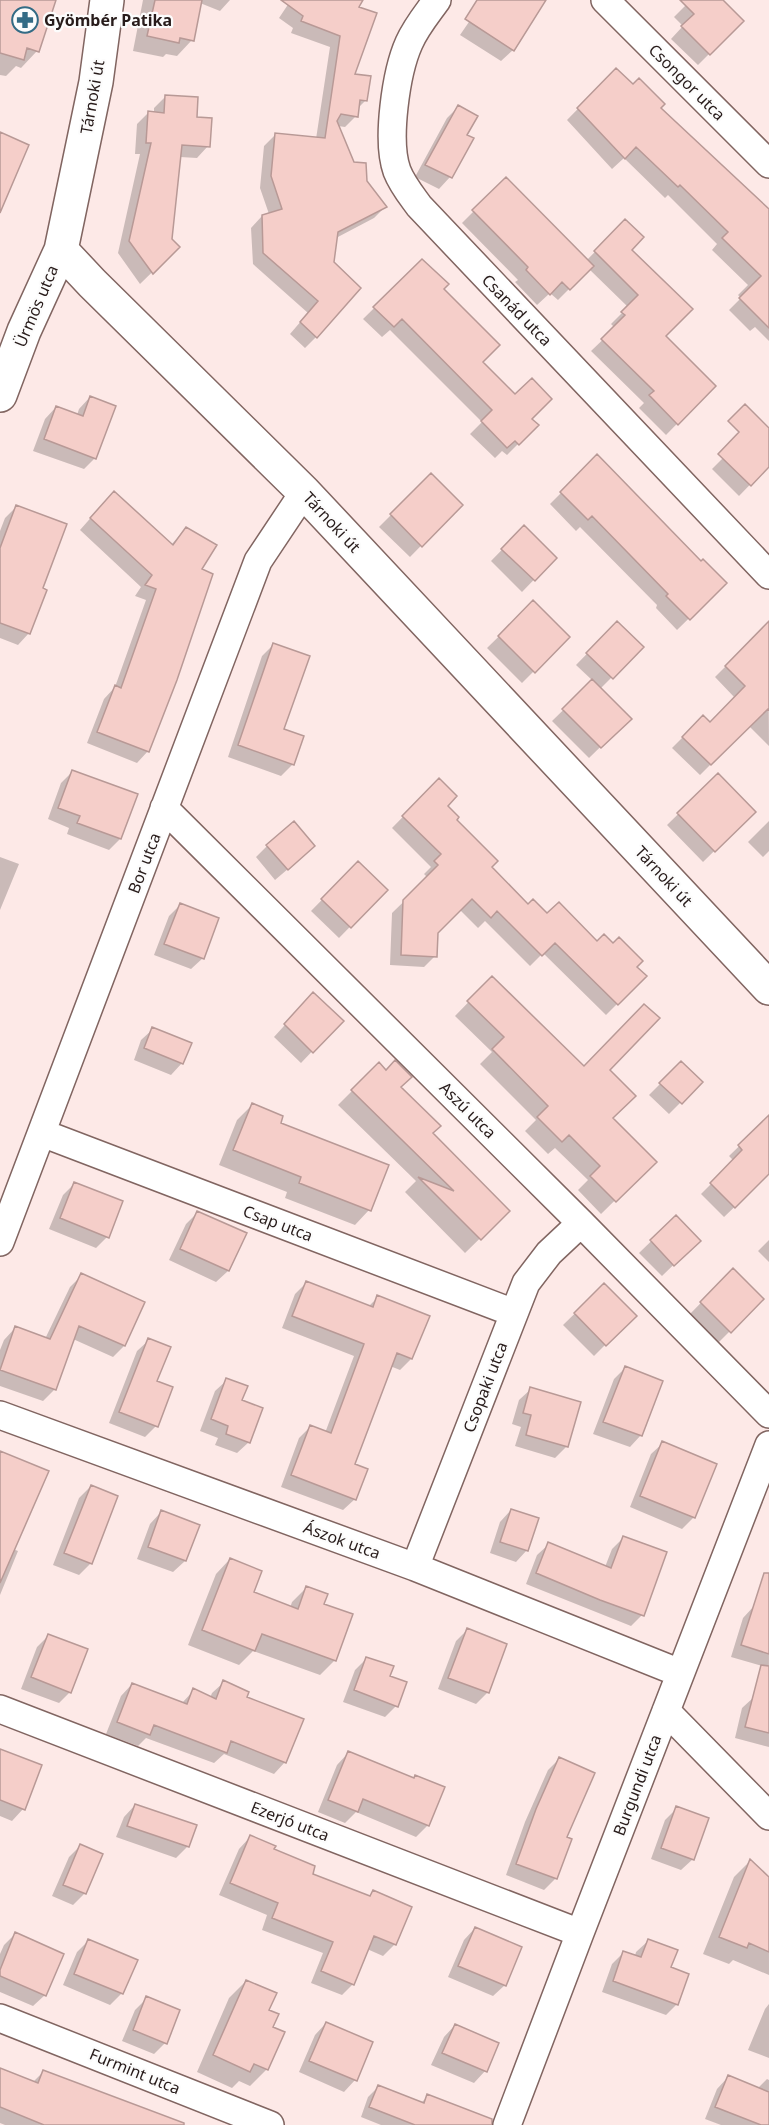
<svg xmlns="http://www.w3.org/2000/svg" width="769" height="2125" viewBox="0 0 769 2125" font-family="'Noto Sans',sans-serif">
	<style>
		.shadow { fill: #0003 }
		.building { fill: #f5cec9; stroke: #b89996; stroke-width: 1.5 }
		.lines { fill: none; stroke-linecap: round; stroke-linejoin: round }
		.minor-casing { stroke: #816561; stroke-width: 30 }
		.tertiary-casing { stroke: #816561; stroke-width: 36 }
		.minor { stroke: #fff; stroke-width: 27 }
		.tertiary { stroke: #fff; stroke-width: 33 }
		.labels { text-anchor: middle; stroke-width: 4.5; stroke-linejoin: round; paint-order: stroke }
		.poi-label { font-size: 16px; font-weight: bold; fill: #271b1a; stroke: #fcfcfc; text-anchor: start }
		.street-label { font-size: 16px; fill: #271b1a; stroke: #fcfcfc }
	</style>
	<rect width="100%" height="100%" fill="#fde9e7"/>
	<path class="shadow" d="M0 0H54L37 51 21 68 16 66 6 76 0 75Z
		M143 0H230L220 11 200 3 192 40 177 56 166 54 163 57 133 51Z
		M291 0H362L356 7 353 75 366 100 357 109 356 116 345 127 338 126 353 163 385 207 374 218 336 238 316 337 305 348 290 334 308 313 253 264 251 228 262 216 269 214 260 188 264 146 275 135 316 139 330 47 291 33 293 28 279 18Z
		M484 0H530L513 50 501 61 460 35Z
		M691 0H721L742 21 698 65 671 39 683 26 674 17Z
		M616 70 659 108 769 211V341L755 327 750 331 729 310 741 298 738 295 748 285 712 250 717 244 668 195 665 198 624 158 612 169 567 120Z
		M166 96 196 118 208 146 197 158 180 157 170 239 178 247 140 284 118 253 140 154H135L137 124 148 113H154V108Z
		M458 107 465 135 450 177 439 189 415 177 447 118Z
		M506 179 587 260 625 221 630 250 664 336 714 386 666 435 639 408 644 403 591 351 615 328 611 324 628 307 589 269 558 300 550 293 537 305 515 282 518 280 462 223Z
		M422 261 442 289 481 362 515 396 537 425 507 455 502 451 495 458 470 434 482 422 390 330 382 337 363 319Z
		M90 397 95 458 84 469 33 451 45 419 56 407 77 415 79 409Z
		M760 421 769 430V465L739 496 712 469Z
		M597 457 701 563 725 583 677 630 656 608 657 605 580 527 576 531 550 504Z
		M431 475 461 505 410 557 379 527Z
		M103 504 171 545 186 528 200 570 148 751 137 763 87 743 104 699 115 687 146 600 135 596 141 587 80 530Z
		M16 507 41 589 29 633 18 645 0 638V531L5 518Z
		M524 527 555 558 522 592 491 561Z
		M533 603 568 637 522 683 487 648Z
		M617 623 642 647 600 689 629 719 589 758 552 721 593 681 576 665Z
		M768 624 769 746 749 726 700 775 672 748 703 717 710 724 735 698 715 677Z
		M274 644 282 730 293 764 281 776 228 757 262 656Z
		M73 771 120 839 109 850 67 834 69 828 48 819 61 783Z
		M718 775 754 812 703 862 667 825Z
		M439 780 445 806 455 820 490 867 528 906 597 943 635 967 645 976 606 1015 543 953 530 966 485 921 478 928 460 910 436 933 435 956 424 967 390 965 392 913 428 878 424 874 431 867 392 828Z
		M769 821V851L763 857 748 842Z
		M267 846 302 857 275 880 256 857Z
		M0 857 19 864 0 910Z
		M358 863 386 890 339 938 311 911Z
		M180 905 203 958 191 969 154 955 169 916Z
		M492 978 584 1068 611 1119 654 1162 601 1214 578 1190 588 1180 555 1148 548 1154 525 1131 536 1120 480 1064 492 1052 455 1016Z
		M302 1006 341 1021 301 1063 274 1037Z
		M153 1029 182 1063 171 1075 134 1060 141 1040Z
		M681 1063 701 1082 669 1114 649 1095Z
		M379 1064 431 1133 508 1211 465 1253 405 1192 416 1181 338 1105Z
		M252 1105 279 1124 387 1166 369 1210 355 1225 285 1198 287 1192 219 1165 237 1120Z
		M769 1117V1174L724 1217 701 1194 734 1161 729 1156Z
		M75 1183 107 1237 96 1248 49 1229 63 1195Z
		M198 1212 245 1234 228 1271 216 1282 169 1260 186 1224Z
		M676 1217 698 1241 662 1276 639 1253Z
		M769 1240V1262L758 1251Z
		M733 1270 762 1299 718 1343 690 1314Z
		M82 1275 124 1346 113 1357 73 1339 54 1390 43 1401 0 1386V1350L4 1340 15 1328 45 1339 70 1287Z
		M306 1283 368 1307 378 1297 411 1359 400 1370 390 1366 353 1465 355 1499 343 1510 281 1487 299 1438 310 1427 325 1433 354 1356 282 1328 295 1294Z
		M604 1285 634 1316 594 1356 563 1325Z
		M149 1340 155 1382 156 1426 145 1437 109 1423 137 1351Z
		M625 1368 641 1435 630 1447 593 1434 614 1379Z
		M227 1380 240 1401 249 1442 237 1453 215 1445 218 1438 200 1431 215 1391Z
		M531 1389 567 1446 555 1458 515 1446 521 1427 512 1424 519 1400Z
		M663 1443 694 1517 682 1529 630 1507 651 1454Z
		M0 1460 13 1549 18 1551 0 1595Z
		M91 1486 117 1497 90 1564 79 1575 53 1565 79 1498Z
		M511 1510 527 1550 516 1562 490 1553 500 1522Z
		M161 1512 185 1561 173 1572 137 1559 150 1524Z
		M623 1538 642 1615 631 1626 526 1584 537 1555 549 1544 605 1567 612 1549Z
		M230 1559 252 1592 290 1608 292 1602 307 1587 322 1605 335 1660 320 1675 253 1651 239 1665 188 1645 216 1574Z
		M754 1606 769 1611V1668L731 1657 743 1618Z
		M467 1630 488 1692 476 1704 438 1689 456 1641Z
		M48 1636 70 1692 59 1703 21 1689 37 1647Z
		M367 1658 388 1677 396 1706 385 1717 343 1702 355 1670Z
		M224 1682 245 1697 285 1762 274 1774 224 1754 214 1763 146 1738 138 1746 106 1734 121 1696 132 1684 182 1703 194 1690 210 1698 212 1693Z
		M754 1697 769 1701V1747L735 1738 742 1708Z
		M348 1753 428 1825 416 1837 356 1812 345 1823 318 1812 337 1765Z
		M0 1756 23 1809 12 1821 0 1816Z
		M559 1759 565 1838 556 1878 544 1890 506 1875 525 1822 548 1770Z
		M135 1805 188 1846 176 1858 116 1837 124 1817Z
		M677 1808 693 1859 681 1870 651 1859 665 1820Z
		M250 1837 311 1875 368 1897 373 1892 395 1944 383 1956 367 1949 353 1984 342 1995 311 1983 323 1953 262 1930 267 1915 219 1895 239 1849Z
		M80 1846 85 1893 73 1905 52 1896 69 1857Z
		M750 1861 769 1879V1975L733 1960 729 1964 703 1954 734 1877Z
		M475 1928 505 1985 493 1996 448 1977 464 1940Z
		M15 1934 45 1995 33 2006 0 1992V1954L4 1945Z
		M88 1941 136 1960 122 1993 110 2005 63 1985 77 1952Z
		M648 1941 670 1968 677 2004 666 2015 602 1992 612 1964 624 1952 635 1956 636 1952Z
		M246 1981 267 2011 271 2027 267 2069 250 2086 239 2081 232 2088 197 2072 229 1998Z
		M147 1998 165 2043 154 2054 122 2041 135 2010Z
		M769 2004V2058L748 2050 765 2009Z
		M326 2023 355 2080 344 2092 299 2072 315 2035Z
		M455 2025 497 2044 485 2071 474 2083 431 2065 444 2037Z
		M0 2069 33 2082 43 2072 148 2125H5L0 2123Z
		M728 2077 757 2089 767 2079 769 2080V2125H721L705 2119 717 2089Z
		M378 2087 421 2103 428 2096 464 2125H381L361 2117 368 2097Z"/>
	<path class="building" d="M0 0H56L39 52 27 48 24 60 0 53Z
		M155 0H202L194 41 180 38 179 43 147 36Z
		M281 0H363L359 7 377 13 355 74 371 76 367 101 360 100 358 117 341 114 337 121 354 162 366 163 367 181 387 207 338 232 334 262 361 288 317 338 300 322 318 301 263 253 262 215 282 209 271 176 275 133 325 138 340 36 301 21 303 16Z
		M477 0H546L514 51 465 19Z
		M680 0H723L744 21 710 55 681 26 694 14Z
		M616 68 633 84 639 78 665 104 661 108 769 209V328L739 298 761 276 722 238 728 232 680 185 678 187 636 147 625 159 577 108Z
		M165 95 198 97 197 117 212 118 210 147 182 145 172 239 180 247 153 274 129 241 151 143H146L148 111 164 113Z
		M458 105 478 116 467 135 474 138 452 178 425 165Z
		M0 132 29 145 0 213Z
		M506 177 594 266 570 290 562 282 550 295 526 270 528 267 472 210Z
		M625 219 644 237 632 250 693 309 666 336 716 386 678 425 649 395 654 391 601 339 625 315 621 312 638 295 594 251Z
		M422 259 449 284 444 289 500 345 483 362 515 394 532 378 552 399 532 419 539 425 519 445 515 441 507 448 481 421 492 410 402 319 394 327 373 307Z
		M90 396 116 406 96 459 44 439 56 406 83 416Z
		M745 404 769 428V467L751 486 718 454 739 432 728 421Z
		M597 454 701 561 703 559 727 583 690 620 666 596 668 594 592 516 588 520 560 492Z
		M431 473 463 505 422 547 390 514Z
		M114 491 173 545 186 527 217 545 202 569 213 574 177 680 149 752 97 732 115 685 121 688 156 589 145 585 152 575 90 518Z
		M16 505 67 524 43 588 47 590 30 634 0 623V548Z
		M524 525 557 558 535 581 501 549Z
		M533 600 570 637 535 673 498 636Z
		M617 621 644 647 613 679 586 653Z
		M769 621V710L768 709 711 765 682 737 703 715 710 722 745 686 725 666Z
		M273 643 310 656 284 729 304 736 294 765 238 745Z
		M592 679 632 719 601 748 562 709Z
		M72 770 138 794 121 839 77 823 80 816 58 808Z
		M718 773 756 812 715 852 677 813Z
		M439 778 457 796 448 806 459 817 457 820 498 861 492 867 528 904 533 899 547 913 559 902 597 941 604 934 613 943 619 937 643 961 637 967 647 976 618 1005 555 943 542 956 497 911 491 918 472 899 438 933 437 957 401 955 403 900 438 865 434 861 441 854 402 816Z
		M294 821 315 846 288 870 266 845Z
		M358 861 388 890 351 928 321 899Z
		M180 903 219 918 204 959 164 944Z
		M492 976 584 1066 644 1004 660 1018 610 1070 636 1096 613 1118 657 1162 616 1202 590 1176 600 1166 569 1135 562 1142 537 1117 548 1106 492 1049 504 1037 467 1001Z
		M313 992 344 1021 313 1053 284 1024Z
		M152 1027 192 1043 183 1064 144 1048Z
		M395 1060 412 1077 401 1087 441 1126 433 1133 510 1211 481 1240 418 1177 454 1191 351 1090 379 1062 386 1070Z
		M681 1061 703 1082 682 1104 659 1083Z
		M252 1103 283 1116 281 1123 389 1165 371 1211 299 1183 301 1177 233 1150Z
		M769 1115V1174L735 1208 710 1183 742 1150 738 1145Z
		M74 1182 123 1201 109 1238 60 1218Z
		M197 1211 247 1233 229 1271 180 1249Z
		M676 1215 701 1241 674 1266 650 1240Z
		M733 1268 764 1299 731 1333 700 1302Z
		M81 1273 145 1302 125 1346 79 1326 56 1390 0 1370 15 1326 50 1339Z
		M306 1281 373 1307 377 1295 430 1316 412 1359 397 1353 355 1464 368 1469 356 1500 291 1475 310 1425 331 1433 364 1344 292 1316Z
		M604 1283 637 1316 606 1346 574 1313Z
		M148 1338 171 1347 157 1381 173 1387 158 1427 119 1412Z
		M625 1366 663 1381 642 1436 603 1422Z
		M226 1378 248 1386 242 1400 263 1408 250 1443 226 1434 228 1426 211 1419Z
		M530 1387 581 1402 568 1447 526 1435 531 1415 523 1413Z
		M662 1441 717 1464 695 1518 640 1496Z
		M0 1451 49 1471 0 1583Z
		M91 1485 118 1496 92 1564 64 1553Z
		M511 1509 539 1518 528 1551 500 1542Z
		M161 1510 200 1525 186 1561 148 1547Z
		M623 1536 667 1552 644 1616 600 1600 536 1573 548 1542 611 1568Z
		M230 1558 262 1571 254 1592 298 1609 306 1586 328 1594 324 1604 353 1614 336 1661 262 1634 255 1651 202 1630Z
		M764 1573H769V1654L741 1645Z
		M467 1628 507 1644 489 1693 448 1678Z
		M48 1634 88 1649 71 1693 31 1677Z
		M366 1657 394 1666 390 1676 407 1682 398 1707 354 1690Z
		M761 1665 769 1666V1733L745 1727Z
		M223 1680 249 1692 247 1697 304 1719 286 1763 231 1741 227 1753 154 1725 150 1735 117 1722 132 1683 187 1704 193 1688 216 1699Z
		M0 1749 42 1765 25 1810 0 1800Z
		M348 1751 414 1778 415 1775 445 1787 429 1826 363 1799 358 1812 328 1800Z
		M559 1757 595 1773 567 1837 572 1839 557 1879 516 1864 536 1809Z
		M135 1804 197 1825 189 1847 127 1826Z
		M676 1806 709 1818 694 1860 661 1848Z
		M250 1835 276 1846 274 1849 315 1866 313 1874 370 1896 373 1890 412 1907 396 1945 374 1936 354 1985 321 1971 333 1942 272 1918 278 1903 230 1883Z
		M80 1844 103 1854 86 1894 63 1885Z
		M750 1859 769 1877V1952L749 1943 747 1948 719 1937Z
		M475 1927 522 1947 506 1986 458 1966Z
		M15 1932 64 1954 46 1996 0 1976V1970Z
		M88 1939 138 1960 123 1994 74 1974Z
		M648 1939 678 1950 671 1967 689 1974 678 2005 613 1981 623 1951 641 1957Z
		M246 1980 277 1993 269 2010 279 2014 273 2027 285 2032 268 2070 254 2064 250 2072 213 2055Z
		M146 1996 180 2010 167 2044 133 2030Z
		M326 2022 373 2042 357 2081 309 2061Z
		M455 2024 499 2043 487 2072 442 2053Z
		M0 2068 38 2083 43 2070 184 2123V2125H44L0 2107Z
		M728 2075 769 2092V2125H761L715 2107Z
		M378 2085 424 2103 427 2094 492 2119V2125H415L369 2107Z"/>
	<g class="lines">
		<g class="minor-casing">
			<path id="minor" d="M437 0C427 14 416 27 409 43 396 72 386 141 397 171 402 184 411 195 419 206L769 575
				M605 0 769 164
				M164 808 581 1223 769 1414
				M42 1133 514 1313
				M0 1242 258 561 304 492
				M0 1415 415 1567 680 1673
				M415 1567 526 1283 549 1253 581 1223
				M0 1709 580 1933
				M666 1711 769 1816
				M0 2018 270 2125
				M507 2125 580 1933 769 1445"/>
		</g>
		<g class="tertiary-casing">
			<path id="tertiary" d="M61 250 92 283 304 492 769 988
				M0 395 24 331 61 250 96 82 107 0"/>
		</g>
		<use href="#minor" class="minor"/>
		<use href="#tertiary" class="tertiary"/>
	</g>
	<defs>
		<g id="pharmacy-ring" transform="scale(1.35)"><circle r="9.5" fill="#fcfcfc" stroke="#336b85" stroke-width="1.5"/><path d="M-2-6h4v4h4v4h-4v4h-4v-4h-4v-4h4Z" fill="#336b85"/></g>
	</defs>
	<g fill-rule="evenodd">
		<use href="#pharmacy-ring" x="25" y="20"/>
	</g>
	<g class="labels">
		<g class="poi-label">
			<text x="44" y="26">Gyömbér Patika</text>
		</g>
		<g class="street-label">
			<text transform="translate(687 82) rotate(45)" y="6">Csongor utca</text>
			<text transform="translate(92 97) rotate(-80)" y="6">Tárnoki út</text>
			<text transform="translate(36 306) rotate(-67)" y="6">Ürmös utca</text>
			<text transform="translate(517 310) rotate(46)" y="6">Csanád utca</text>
			<text transform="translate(332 522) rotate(47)" y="6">Tárnoki út</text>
			<text transform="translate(144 863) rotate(-69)" y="6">Bor utca</text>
			<text transform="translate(664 876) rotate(47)" y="6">Tárnoki út</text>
			<text transform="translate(468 1110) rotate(45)" y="6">Aszú utca</text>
			<text transform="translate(278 1223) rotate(21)" y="6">Csap utca</text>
			<text transform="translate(485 1387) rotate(-69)" y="6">Csopaki utca</text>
			<text transform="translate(342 1540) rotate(20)" y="6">Ászok utca</text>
			<text transform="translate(637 1785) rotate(-69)" y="6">Burgundi utca</text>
			<text transform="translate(290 1821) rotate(21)" y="6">Ezerjó utca</text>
			<text transform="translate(135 2071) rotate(22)" y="6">Furmint utca</text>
		</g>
	</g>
</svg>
